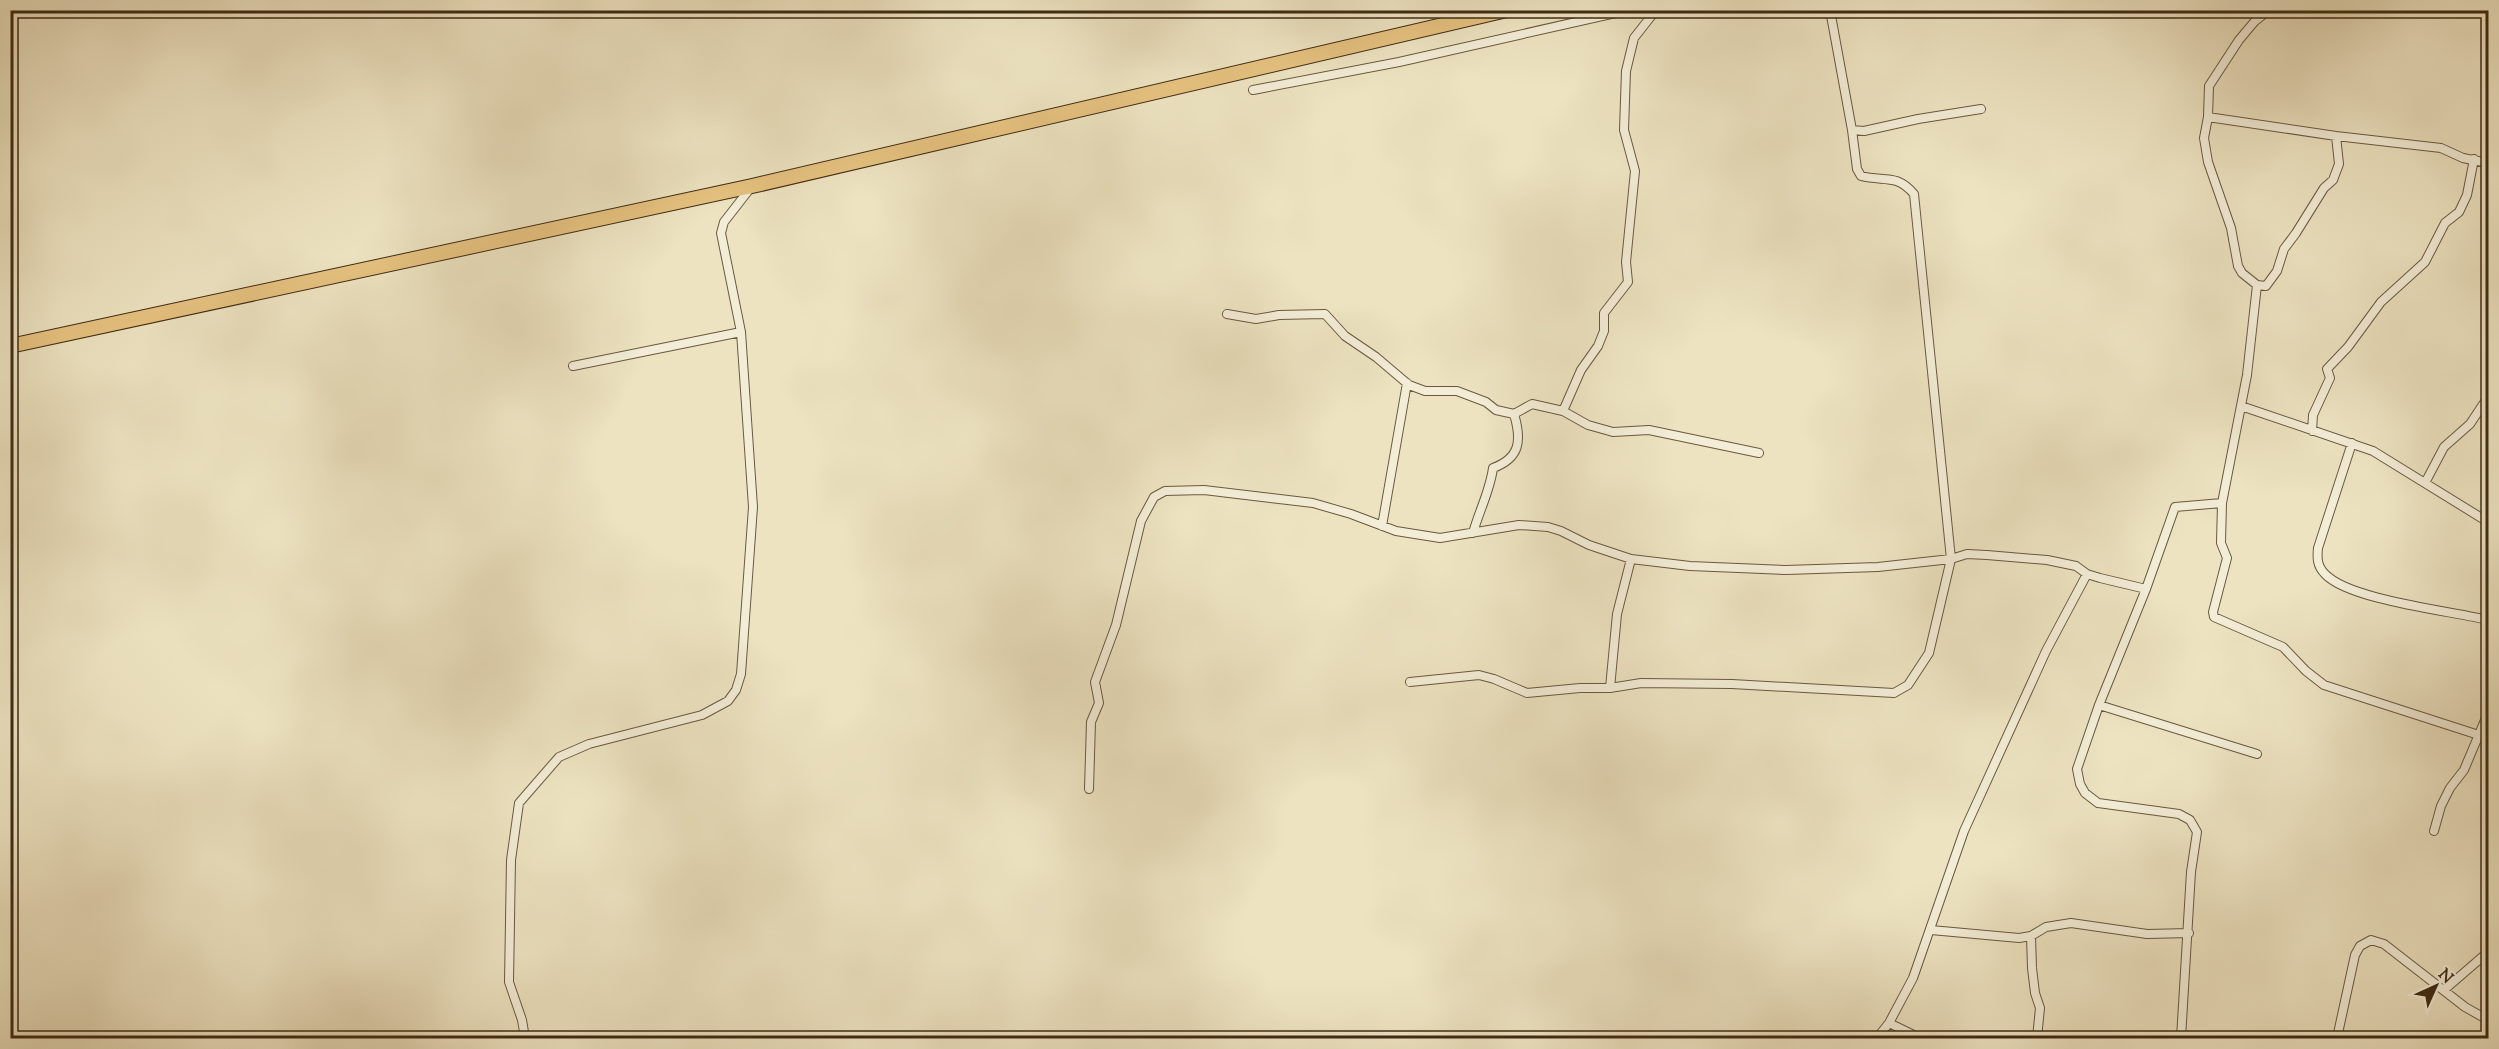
<svg xmlns="http://www.w3.org/2000/svg" width="2499" height="1049" viewBox="0 0 2499 1049" font-family="'Sorts Mill Goudy',serif">
	<style>
		.lines { fill: none; stroke-linecap: round; stroke-linejoin: round }
		.minor-casing { stroke: #6a593f; stroke-width: 10 }
		.primary-casing { stroke: #3f2b14; stroke-width: 16 }
		.minor { stroke: #f3edd7; stroke-width: 8 }
		.primary { stroke: #e6c280; stroke-width: 14 }
	</style>
	<rect width="100%" height="100%" fill="#ede3c1"/>
	<filter id="stains"><feTurbulence type="fractalNoise" baseFrequency=".00333" numOctaves="4"/><feColorMatrix values="0 0 0 0 .2 0 0 0 0 .09 0 0 0 0 .02 0 0 0 .5 -.17"/></filter>
	<radialGradient id="worn" r=".72"><stop offset=".6" stop-color="#630" stop-opacity="0"/><stop offset="1" stop-color="#630" stop-opacity=".3"/></radialGradient>
	<g class="lines">
		<g class="minor-casing">
			<path id="minor" d="M1830 10 1852 130 1864 131 1918 119 1981 109
				M2269 10 2255 21 2239 40 2209 86 2208 117 2204 138 2208 162 2231 228 2238 266 2242 273 2257 285 2266 286 2277 271 2284 249 2296 233 2324 188 2333 180 2339 164 2336 136
				M1253 90 1399 62 1629 10
				M2208 117 2336 136 2441 148 2463 158 2488 163
				M2257 285 2247 375 2222 503 2221 543 2227 558 2213 612 2214 617 2283 647 2306 671 2324 685 2488 738
				M1227 314 1256 319 1279 315 1325 314 1345 336 1376 357 1409 385 1425 391H1457L1486 402 1496 410 1514 414
				M573 366 741 332
				M2241 406 2373 451 2488 522
				M1563 411 1581 370 1598 346 1604 331V313L1628 282 1626 262 1635 171 1624 130 1626 71 1634 38 1656 10
				M2312 431 2313 415 2330 378 2327 369 2348 347 2381 302 2425 262 2445 223 2459 212 2467 195 2474 159
				M2352 443 2318 548C2317 558 2317 566 2325 574 2349 600 2451 611 2488 620
				M2425 483 2444 447 2470 424 2488 397
				M1382 526 1407 383
				M1473 533C1479 511 1490 491 1493 468 1520 458 1522 441 1514 414L1532 404 1563 411 1588 425 1613 432 1649 430 1759 453
				M1410 682 1479 675 1494 679 1527 693 1580 688H1610L1641 683 1732 684 1894 693 1908 685 1929 653 1951 559 1914 194C1896 173 1884 182 1861 176L1857 169 1852 130
				M1610 688 1617 614 1631 559
				M2099 705 2257 754
				M1089 789 1091 722 1099 703 1095 682 1116 625 1141 521 1154 497 1165 491 1204 490 1313 503 1351 514 1396 531 1440 538 1519 525 1548 527 1561 531 1589 545 1631 559 1690 566 1786 570 1878 567 1951 559 1967 554 1987 555 2047 560 2076 566 2087 574 2100 578 2146 589
				M2434 831 2441 806 2450 788 2464 770 2488 713
				M1931 930 2019 938 2031 936 2046 927 2071 923 2147 934 2189 933
				M2031 936 2032 968 2035 993 2040 1008 2037 1038
				M2444 990 2488 952
				M1889 1023 1920 1038
				M525 1038 522 1020 509 982 511 860 519 803 559 757 589 744 702 715 728 701 736 690 741 674 753 507 741 332 721 233 724 222 752 186
				M1877 1038 1889 1023 1913 978 1964 831 2046 651 2087 574
				M2181 1038 2191 872 2197 832 2190 820 2179 814 2098 803 2085 793 2080 784 2077 769 2099 705 2146 589 2175 507 2222 503
				M2337 1038 2355 955 2360 946 2371 940 2384 944 2465 1007 2488 1020"/>
		</g>
		<g class="primary-casing">
			<path id="primary" d="M10 346 752 186 1507 10"/>
		</g>
		<use href="#minor" class="minor"/>
		<use href="#primary" class="primary"/>
	</g>
	<rect width="2499" height="1049" fill="none" stroke="#ede3c1" stroke-width="36"/>
	<rect x="12" y="12" width="2475" height="1025" fill="none" stroke="#3f2b14" stroke-width="3"/>
	<rect x="18" y="18" width="2463" height="1013" fill="none" stroke="#3f2b14" stroke-width="1.5"/>
	<g transform="translate(2436 986) rotate(45)" stroke="#f3edd7" stroke-width="4.5" paint-order="stroke">
	<path d="M0-4.5L10 22L0 15L-10 22Z" fill="#3f2b14"/>
	<text y="-9" font-size="16" font-weight="bold" text-anchor="middle" fill="#3f2b14">N</text>
	</g>
	<rect width="100%" height="100%" filter="url(#stains)"/>
	<rect width="100%" height="100%" fill="url(#worn)"/>
</svg>
